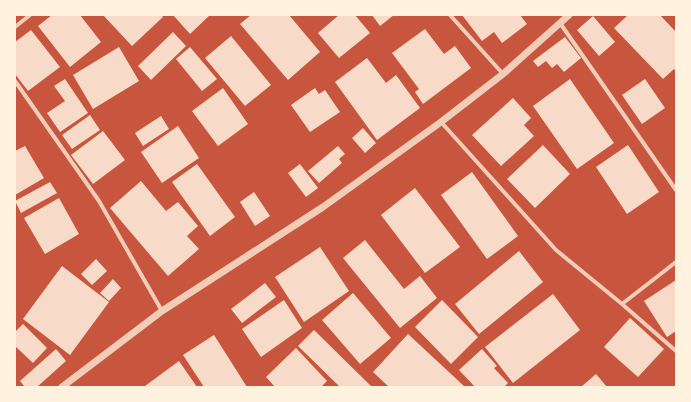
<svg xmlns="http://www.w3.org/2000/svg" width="691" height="402" viewBox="0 0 691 402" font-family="Karla,sans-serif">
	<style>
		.building { fill: #f7dbc8 }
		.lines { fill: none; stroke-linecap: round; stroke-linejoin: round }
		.minor { stroke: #f1ccb7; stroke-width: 4 }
		.tertiary { stroke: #f1ccb7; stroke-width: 7 }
	</style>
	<rect width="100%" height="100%" fill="#c8553d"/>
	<path class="building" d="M52 15H80L101 42 70 67 38 26Z
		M103 15H161L163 17 132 46Z
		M173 15H210L190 34Z
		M251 15H289L320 52 288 80 240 24Z
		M339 15H355L370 33 339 58 318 33Z
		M372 15H394L380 26Z
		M462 15H520L527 24 502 43 494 32 482 41Z
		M628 15H660L676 32V71L674 69 663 79 614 28Z
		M593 16 615 42 599 56 577 30Z
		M425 29 444 54 455 46 471 68 423 104 415 92 419 89 392 53Z
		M31 30 60 67 28 91 15 74V42Z
		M173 32 186 46 151 80 138 66Z
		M231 36 271 85 245 106 205 58Z
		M565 37 581 58 564 72 557 64 552 68 546 61 538 67 533 61Z
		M119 47 139 81 93 109 73 75Z
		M190 47 217 79 202 91 176 59Z
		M367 58 386 83 396 75 420 108 377 140 335 82Z
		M65 79 88 113 60 132 47 113 65 101 54 86Z
		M570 79 614 143 577 169 533 106Z
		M645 79 665 108 642 124 622 95Z
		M223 88 248 124 218 146 192 111Z
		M315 88 319 94 325 90 340 112 310 132 291 105Z
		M513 98 531 118 524 125 534 136 501 166 472 135Z
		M90 115 100 130 72 149 62 135Z
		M161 116 169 129 143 146 135 133Z
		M178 126 199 158 162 183 141 152Z
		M363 128 376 143 365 153 352 138Z
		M103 131 125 160 93 184 71 155Z
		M543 145 570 174 535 208 507 179Z
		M628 145 659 192 627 214 596 167Z
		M25 146 44 178 15 195V151Z
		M338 146 345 154 339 159 342 163 319 183 308 171Z
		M197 164 235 217 210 236 172 182Z
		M300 164 318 188 306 197 288 173Z
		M472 172 518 236 487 259 441 195Z
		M141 181 166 211 178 202 198 226 187 236 199 249 168 276 110 208Z
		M50 182 57 193 21 213 15 201Z
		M415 188 460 247 425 273 381 215Z
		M254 192 270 216 255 226 240 202Z
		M59 198 79 234 45 254 24 218Z
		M365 240 404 289 420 276 437 298 400 328 343 258Z
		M320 247 349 291 304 322 275 277Z
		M519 251 543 282 479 334 455 304Z
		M96 259 107 271 92 285 81 274Z
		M62 266 109 302 70 355 23 319Z
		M113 279 121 288 109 301 100 293Z
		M676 280V331L667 337 644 301Z
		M265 283 276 297 242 323 231 309Z
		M353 293 391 338 360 364 322 320Z
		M553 294 580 330 513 383 485 347Z
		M284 300 302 328 261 357 242 329Z
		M442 300 478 337 451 364 415 327Z
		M630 318 664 349 638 377 604 347Z
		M23 324 47 348 33 363 15 346V332Z
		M314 330 372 387H340L298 346Z
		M408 334 464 386 463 387H389L373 372Z
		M214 335 247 387H204L183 355Z
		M296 348 327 381 321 387H275L266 377Z
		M56 349 66 361 37 387H25L20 381Z
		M482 349 497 366 494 368 508 383 504 387H475L459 370Z
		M179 361 197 387H146L145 386Z
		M596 374 607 387H581Z"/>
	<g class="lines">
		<path class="minor" d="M450 15 503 74
			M560 23 676 190
			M15 27 30 15
			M15 81 99 201 162 311
			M441 122 556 250 622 304 676 351
			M622 304 676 262"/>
		<path class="tertiary" d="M62 387 162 311 323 207 441 122 503 74 569 15"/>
	</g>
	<rect width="691" height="402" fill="none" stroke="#fff3e0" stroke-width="32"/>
</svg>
